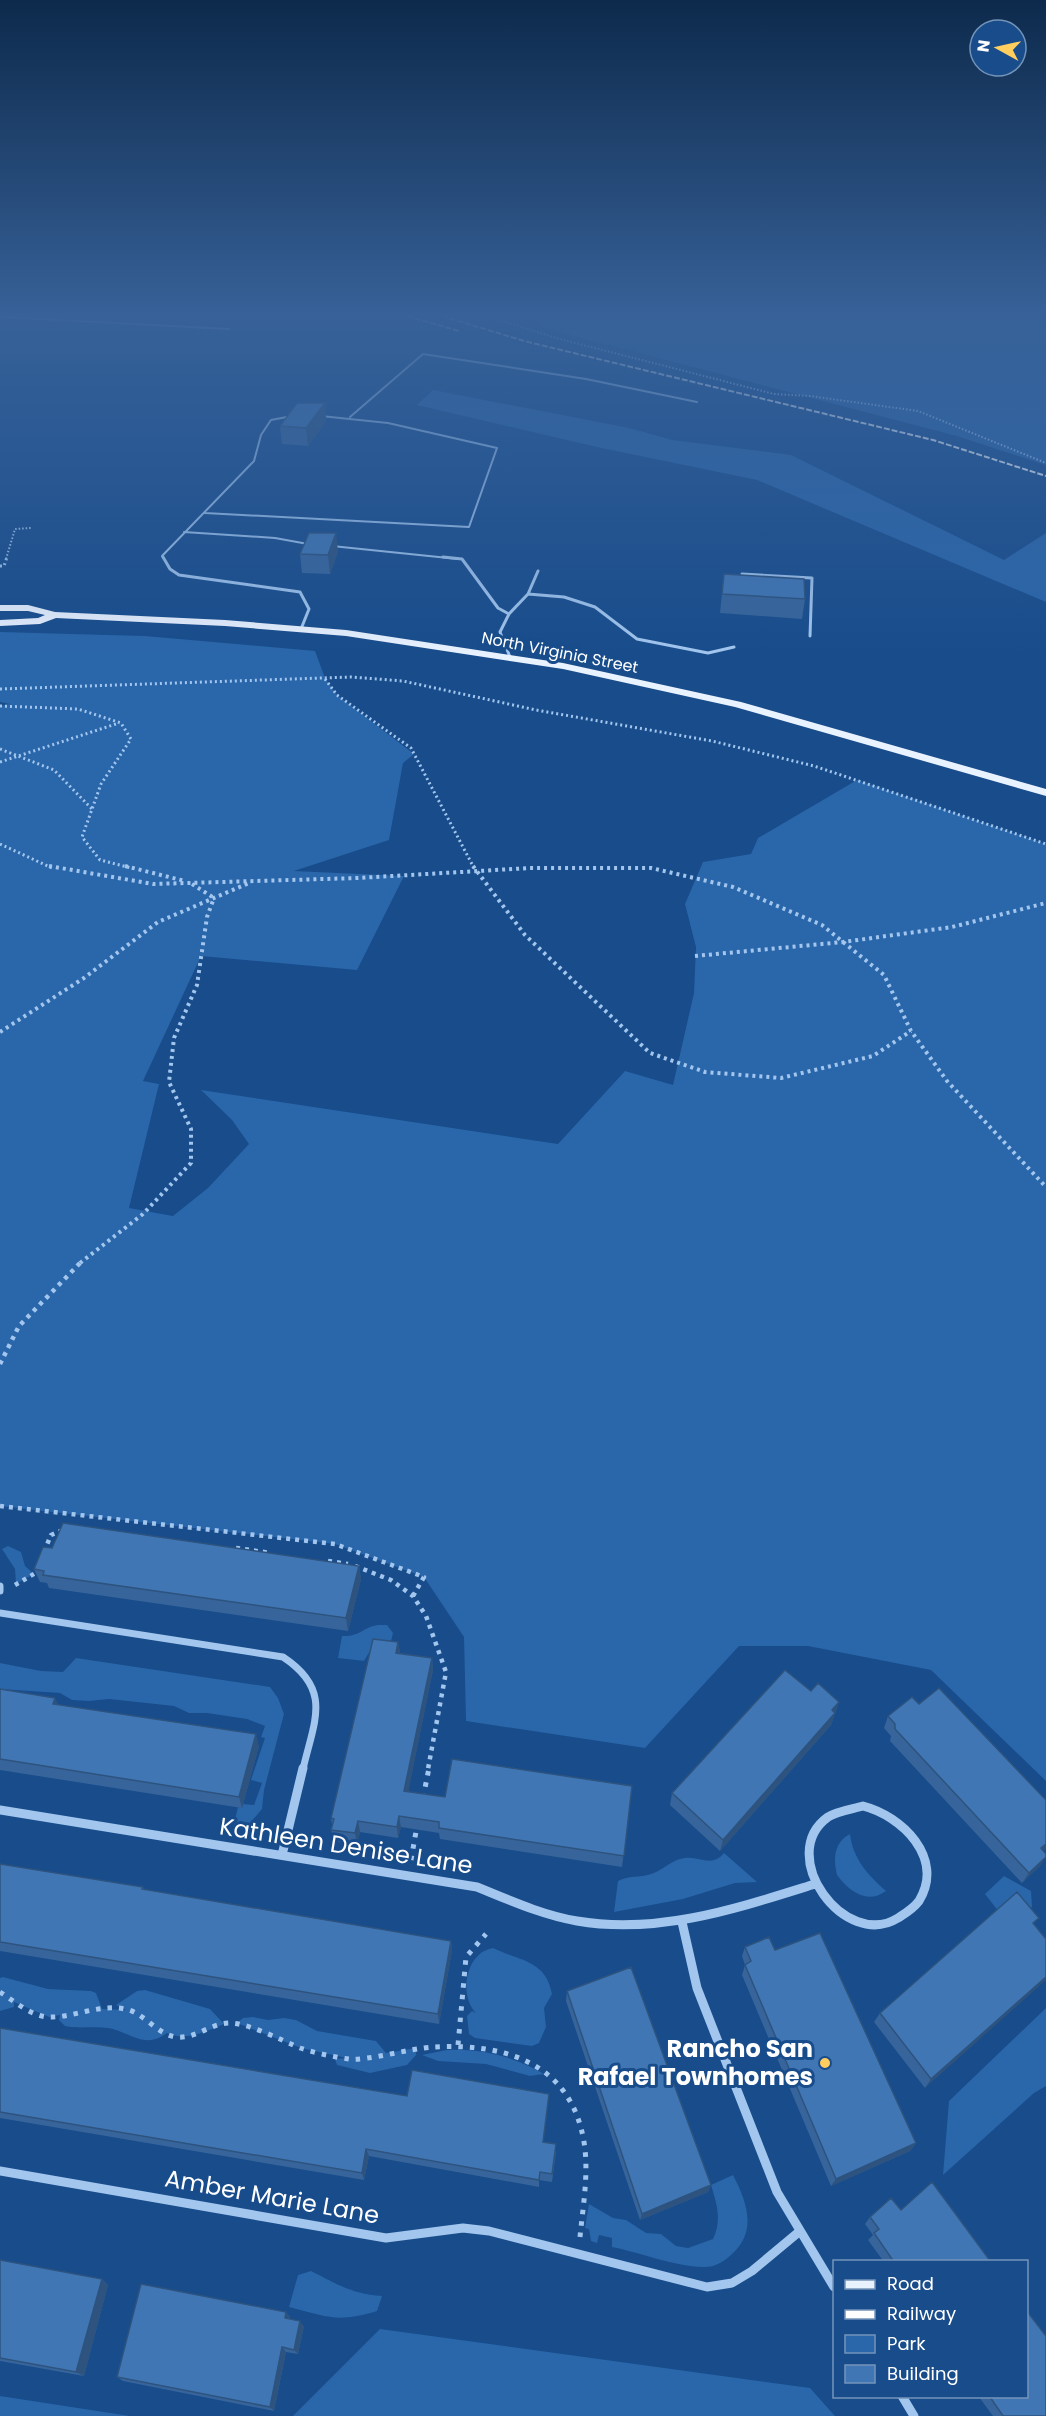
<svg xmlns="http://www.w3.org/2000/svg" width="1046" height="2416" viewBox="0 0 1046 2416" font-family="Poppins,sans-serif">
	<style>
		.green { fill: #2a66aa }
		.lines { fill: none; stroke-linecap: round; stroke-linejoin: round }
		.path-far4 { stroke: #a2c6ee; stroke-width: 2; stroke-dasharray: 1.5 2; stroke-linecap: butt }
		.path-far3 { stroke: #a2c6ee; stroke-width: 3; stroke-dasharray: 2 3; stroke-linecap: butt }
		.path-far2 { stroke: #a2c6ee; stroke-width: 4; stroke-dasharray: 3 4; stroke-linecap: butt }
		.path-far1 { stroke: #a2c6ee; stroke-width: 4.5; stroke-dasharray: 4 5; stroke-linecap: butt }
		.path { stroke: #a2c6ee; stroke-width: 5; stroke-dasharray: 4.5 7; stroke-linecap: butt }
		.service-far1 { stroke: #a2c6ee; stroke-width: 2 }
		.service { stroke: #a2c6ee; stroke-width: 3 }
		.minor-far1 { stroke: #a2c6ee; stroke-width: 7 }
		.minor { stroke: #a2c6ee; stroke-width: 9 }
		.primary { fill: #e9f2ff; fill-rule: evenodd }
		.rail { stroke: #fff; stroke-width: 2; stroke-dasharray: 6 2; stroke-linecap: butt }
		.wall { fill: #37659b }
		.shaded-wall { fill: #2d537e }
		.building { fill: #4076b4; stroke: #2d537e; stroke-width: 1.5 }
		.poi-dot { fill: #ffce5f; stroke: #184c8b; stroke-width: 2 }
		.labels { text-anchor: middle; stroke-width: 6; stroke-linejoin: round; paint-order: stroke }
		.far-street-label { font-size: 16px; fill: #fff; stroke: #184c8b }
		.near-street-label { font-size: 24px; fill: #fff; stroke: #184c8b }
		.near-poi-label { font-size: 24px; font-weight: bold; fill: #fff; stroke: #184c8b; text-anchor: end }
	</style>
	<rect width="100%" height="100%" fill="#184c8b"/>
	<path class="green" d="M1046 316V465L957 436 540 327 533 316Z
		M433 390 629 428 672 440 791 455 1004 560 1046 533V602L757 480 597 447 417 405Z
		M0 632 145 636 315 651 325 678 337 695 414 754 403 763 389 840 294 871 404 876 357 970 201 956 143 1081 159 1084 129 1208 173 1216 208 1188 249 1144 232 1120 201 1090 558 1144 625 1071 673 1085 694 993 696 947 685 904 703 862 751 854 758 838 857 780 1046 844V1781L931 1670 808 1646H739L645 1748 466 1721 464 1637 424 1577 335 1544 0 1506V706L10 704 0 702Z
		M8 1546 21 1552 25 1566 34 1574 16 1584 15 1569 2 1549Z
		M378 1625H387L393 1633 390 1645 370 1651 364 1661 338 1658 342 1636C360 1637 363 1627 378 1625Z
		M76 1658 270 1687 278 1698 284 1714 264 1790 262 1809 245 1829 233 1828 238 1807 242 1808 243 1804 254 1805 262 1783 251 1780 265 1738 261 1737 265 1726 247 1719 207 1713H189L174 1706 109 1699 89 1701 72 1700 60 1693 0 1689V1663L41 1671 63 1672Z
		M850 1834C853 1859 868 1875 886 1891 867 1905 849 1891 837 1875 833 1859 834 1842 850 1834Z
		M724 1853 757 1882 735 1883 683 1899 614 1912 618 1881C629 1875 639 1878 651 1874 664 1870 670 1860 685 1858 700 1856 712 1868 724 1853Z
		M1004 1876 1031 1891 1032 1907 1024 1910 999 1912 985 1894Z
		M493 1948C520 1961 546 1960 552 1994L544 2008 546 2027 539 2043 532 2046 475 2038 469 2034 467 2016 472 2011 476 2013C458 1995 466 1952 493 1948Z
		M3 1977 48 1989 91 1991 96 1993 102 2009 126 2010 116 2005 137 1991 145 1990 210 2009 224 2024C207 2031 185 2042 167 2033 145 2050 130 2032 108 2028 94 2026 80 2029 65 2026L59 2020 60 2015 49 2017 14 2002V2007L0 2011V1978Z
		M1046 2008V2086L1034 2093 943 2175 949 2101Z
		M253 2017 268 2020 284 2018 296 2020 317 2031 376 2041 386 2053 416 2048V2055L407 2065 370 2073 337 2065 335 2059 347 2058 301 2048 237 2023 243 2018Z
		M447 2050C481 2048 515 2057 544 2074L530 2076 486 2064 438 2061 422 2055Z
		M733 2175C747 2202 758 2232 731 2255 723 2262 714 2268 702 2267 677 2267 638 2252 612 2247V2238L599 2235 597 2243 591 2241 589 2229 585 2228 589 2204 613 2218 626 2220 646 2233 661 2234 676 2246 688 2248 713 2239C722 2220 717 2205 711 2185Z
		M311 2271C337 2284 352 2294 382 2296L377 2311C338 2323 328 2317 289 2307L298 2275Z
		M380 2329 810 2388 835 2416H293Z
		M0 2396 130 2416H0Z"/>
	<g class="lines">
		<path class="path-far4" d="M487 316 556 338 774 394 810 396 918 411 1046 463
			M6 559 15 529 31 528"/>
		<path class="path-far3" d="M0 566H4L7 557
			M325 679 337 695 411 748 474 868
			M0 689 351 677 403 681 536 710 712 741 814 766 1046 844
			M0 706 78 709 121 723 131 739 101 784 82 837 100 860 131 868
			M0 749 54 770 92 809
			M0 762 119 723
			M0 844 52 868"/>
		<path class="path-far2" d="M49 866 153 884 358 878 530 868H651L733 887 822 925 884 975 911 1031 947 1081 1046 1187
			M125 866 185 881
			M473 866 525 935 650 1053 705 1072 781 1078 873 1056 911 1031
			M192 884 214 898
			M695 956 843 942 952 927 1046 903
			M0 1032 84 978 158 922 249 883
			M80 1263 143 1214 191 1163V1129L169 1082 174 1038 197 985 207 917 214 898"/>
		<path class="path-far1" d="M0 1364 19 1326 82 1261
			M0 1506 335 1544 424 1577 413 1596
			M236 1548 271 1553
			M44 1552 51 1535 63 1530
			M328 1561 348 1564
			M355 1566 391 1580 413 1596 426 1616 446 1672 428 1769
			M15 1585 39 1571"/>
		<path class="path" d="M423 1798 429 1768
			M411 1860 417 1826
			M0 1992C14 2001 31 2016 48 2017 74 2018 102 2002 129 2010 145 2015 159 2035 176 2037 195 2039 210 2024 228 2023 247 2022 283 2041 300 2048 315 2053 334 2057 349 2059 368 2061 411 2048 434 2047 505 2043 571 2063 584 2142 589 2173 583 2206 580 2237
			M458 2045 466 1957 486 1934"/>
		<path class="service-far1" d="M0 317 229 329
			M350 417 423 354 586 379 697 402
			M205 513 469 527 497 448 388 423 321 416
			M184 532 275 538 308 544
			M332 546 458 559
			M164 559 162 556 254 461 261 435 271 420 292 416"/>
		<path class="service" d="M163 557 170 569 179 575 300 592 309 609 301 629
			M443 557 462 559 498 608 509 614
			M742 574 812 578 810 636
			M528 594 538 571
			M510 657 500 632 509 614 528 594 564 597 595 607 637 639 708 653 734 647"/>
		<path class="minor-far1" d="M0 1586V1591
			M0 1613 283 1657C333 1690 314 1721 303 1769"/>
		<path class="minor" d="M863 1806C902 1816 945 1858 919 1901 913 1909 906 1913 898 1918 845 1951 775 1855 828 1817 837 1811 853 1809 863 1806Z
			M0 1810 477 1887C509 1900 542 1915 577 1921 659 1935 738 1908 815 1884
			M282 1855 303 1768
			M682 1922 697 1988 777 2192 834 2287
			M0 2171 386 2238 463 2228 489 2231 707 2287 732 2283 752 2271 800 2231
			M902 2396 914 2416"/>
		<path class="primary" d="M0 605H28L55 612 225 620 346 630 563 663 741 702 1046 789V796L735 707 563 669 346 636 225 626 56 618 40 624 0 626V620L38 618 45 615 28 611H0Z"/>
		<path class="rail" d="M407 316 459 331
			M442 316 524 341 933 440 1046 476"/>
	</g>
	<path class="wall" d="M325 403 326 421 308 446 282 444 280 426Z
		M338 552 330 574 302 573 300 554Z
		M724 574 805 599 802 619 720 613Z
		M52 1548 359 1566 361 1579 348 1631 49 1588 47 1583 40 1582 34 1569Z
		M398 1642 400 1653 432 1658 433 1670 408 1792 445 1797 632 1786 622 1867 440 1839 439 1833 401 1827 398 1838 360 1832 357 1844 334 1841 331 1830 332 1825 331 1818Z
		M0 1689 59 1705 259 1746 242 1808 0 1770Z
		M811 1691 839 1702 831 1725 720 1851 670 1805 672 1793Z
		M888 1716 1046 1848 1043 1851 1040 1866 1022 1883 890 1741 891 1736 884 1728Z
		M0 1864 143 1887 145 1890 451 1941 452 1950 439 2024 0 1951Z
		M1034 1925 1046 1939 925 2088 874 2022 880 2013Z
		M745 1947 775 1950 916 2143 910 2151 831 2186 742 1975 745 1965 742 1956Z
		M567 1991 711 2185 708 2192 640 2220 566 2001Z
		M0 2028 407 2096 548 2102 543 2142 556 2152 552 2182 539 2180V2187L369 2156 364 2180 0 2118Z
		M901 2210 991 2262H884L868 2240 873 2235 865 2224 870 2217Z
		M0 2260 102 2279 108 2285 84 2376 0 2361Z
		M286 2312 290 2317V2319L304 2326 298 2354 286 2352 274 2411 123 2381 117 2377Z
		M979 2397H1026L1046 2416H993Z"/>
	<path class="shaded-wall" d="M325 403 326 421 308 446 306 428Z
		M336 533 338 552 330 574 328 555Z
		M359 1566 361 1579 348 1631 346 1618Z
		M398 1642 400 1654 396 1653Z
		M432 1658 433 1670 406 1803 404 1791Z
		M55 1698 61 1710 53 1704Z
		M839 1702 831 1725 720 1851 723 1840Z
		M256 1734 259 1746 242 1808 239 1797Z
		M399 1816 401 1827 398 1838 397 1827Z
		M358 1821 360 1832 357 1844 355 1833Z
		M1046 1844V1848L1034 1859 1041 1848Z
		M1046 1857 1040 1866 1022 1883 1029 1873Z
		M451 1941 452 1950 439 2024 438 2014Z
		M1046 1977V1980L925 2088 931 2079Z
		M916 2143 910 2151 831 2186 836 2179Z
		M366 2149 369 2156 364 2180 362 2173Z
		M711 2185 708 2192 640 2220 642 2214Z
		M102 2279 108 2285 84 2376 76 2372Z
		M286 2312 290 2317 289 2323 285 2318Z
		M300 2321 304 2326 298 2354 294 2350Z
		M282 2347 286 2352 274 2411 270 2407Z"/>
	<path class="building" d="M297 403H325L306 428 280 426Z
		M309 533H336L328 555 300 554Z
		M724 574 804 579 805 599 722 594Z
		M63 1523 359 1566 346 1618 43 1575 44 1571 34 1569 43 1547 52 1548Z
		M373 1639 398 1642 396 1653 432 1658 404 1791 445 1797 452 1759 632 1786 624 1856 439 1828V1822L399 1816 397 1827 358 1821 355 1833 331 1830 334 1819 331 1818Z
		M785 1670 811 1691 818 1683 839 1702 832 1710 835 1713 723 1840 672 1793Z
		M939 1688 1046 1800V1844L1041 1848 1046 1854V1857L1029 1873 895 1729V1724L888 1716 912 1697 919 1704Z
		M0 1689 55 1698 53 1704 256 1734 239 1797 0 1759Z
		M0 1864 143 1887 142 1889 451 1941 438 2014 0 1942Z
		M1017 1892 1039 1918 1033 1923 1046 1939V1977L931 2079 880 2013Z
		M820 1933 916 2143 836 2179 745 1965 751 1961 745 1947 769 1937 775 1950Z
		M631 1967 711 2185 642 2214 567 1991Z
		M0 2028 407 2096 412 2070 549 2094 543 2142 556 2144 552 2174 540 2172 539 2180 366 2149 362 2173 0 2112Z
		M932 2182 991 2262H894L874 2233 879 2229 870 2217 891 2198 901 2210Z
		M0 2260 102 2279 76 2372 0 2358Z
		M141 2284 286 2312 285 2318 300 2321 294 2350 282 2347 270 2407 117 2377Z
		M1026 2310 1046 2336V2416H1003L990 2397H1026Z"/>
	<linearGradient id="sky" x2="0" y2="1"><stop stop-color="#0d2a4c"/><stop offset="0.48" stop-color="#376198"/><stop offset="1" stop-color="#376198" stop-opacity="0"/></linearGradient>
	<rect width="1046" height="655" fill="url(#sky)"/>
	<circle class="poi-dot" cx="825" cy="2063" r="6"/>
	<g class="labels">
		<g class="far-street-label">
			<text transform="translate(560 652) rotate(11)" y="6">North Virginia Street</text>
		</g>
		<g class="near-street-label">
			<text transform="translate(346 1846) rotate(9)" y="8">Kathleen Denise Lane</text>
			<text transform="translate(272 2197) rotate(10)" y="8">Amber Marie Lane</text>
		</g>
		<g class="near-poi-label">
			<text x="813" y="2057">Rancho San<tspan x="813" dy="28">Rafael Townhomes</tspan></text>
		</g>
	</g>
	<rect x="833" y="2260" width="195" height="138" fill="#184c8b" stroke="#7494b9" stroke-width="1.5"/>
	<rect x="845" y="2280" width="30" height="9" fill="#e9f2ff" stroke="#7494b9" stroke-width="1.5"/>
	<text x="887" y="2290" font-size="18" fill="#ffffff">Road</text>
	<rect x="845" y="2310" width="30" height="9" fill="#ffffff" stroke="#7494b9" stroke-width="1.5"/>
	<text x="887" y="2320" font-size="18" fill="#ffffff">Railway</text>
	<rect x="845" y="2335" width="30" height="18" fill="#2a66aa" stroke="#7494b9" stroke-width="1.5"/>
	<text x="887" y="2350" font-size="18" fill="#ffffff">Park</text>
	<rect x="845" y="2365" width="30" height="18" fill="#4076b4" stroke="#7494b9" stroke-width="1.5"/>
	<text x="887" y="2380" font-size="18" fill="#ffffff">Building</text>
	<g transform="translate(998 48) rotate(278)"><circle r="28" fill="#184c8b" stroke="#7494b9" stroke-width="1.5"/>
	<path d="M0-4.5L10 22L0 15L-10 22Z" fill="#ffce5f"/>
	<text y="-9" font-size="16" font-weight="bold" text-anchor="middle" fill="#ffffff">N</text>
	</g>
</svg>
